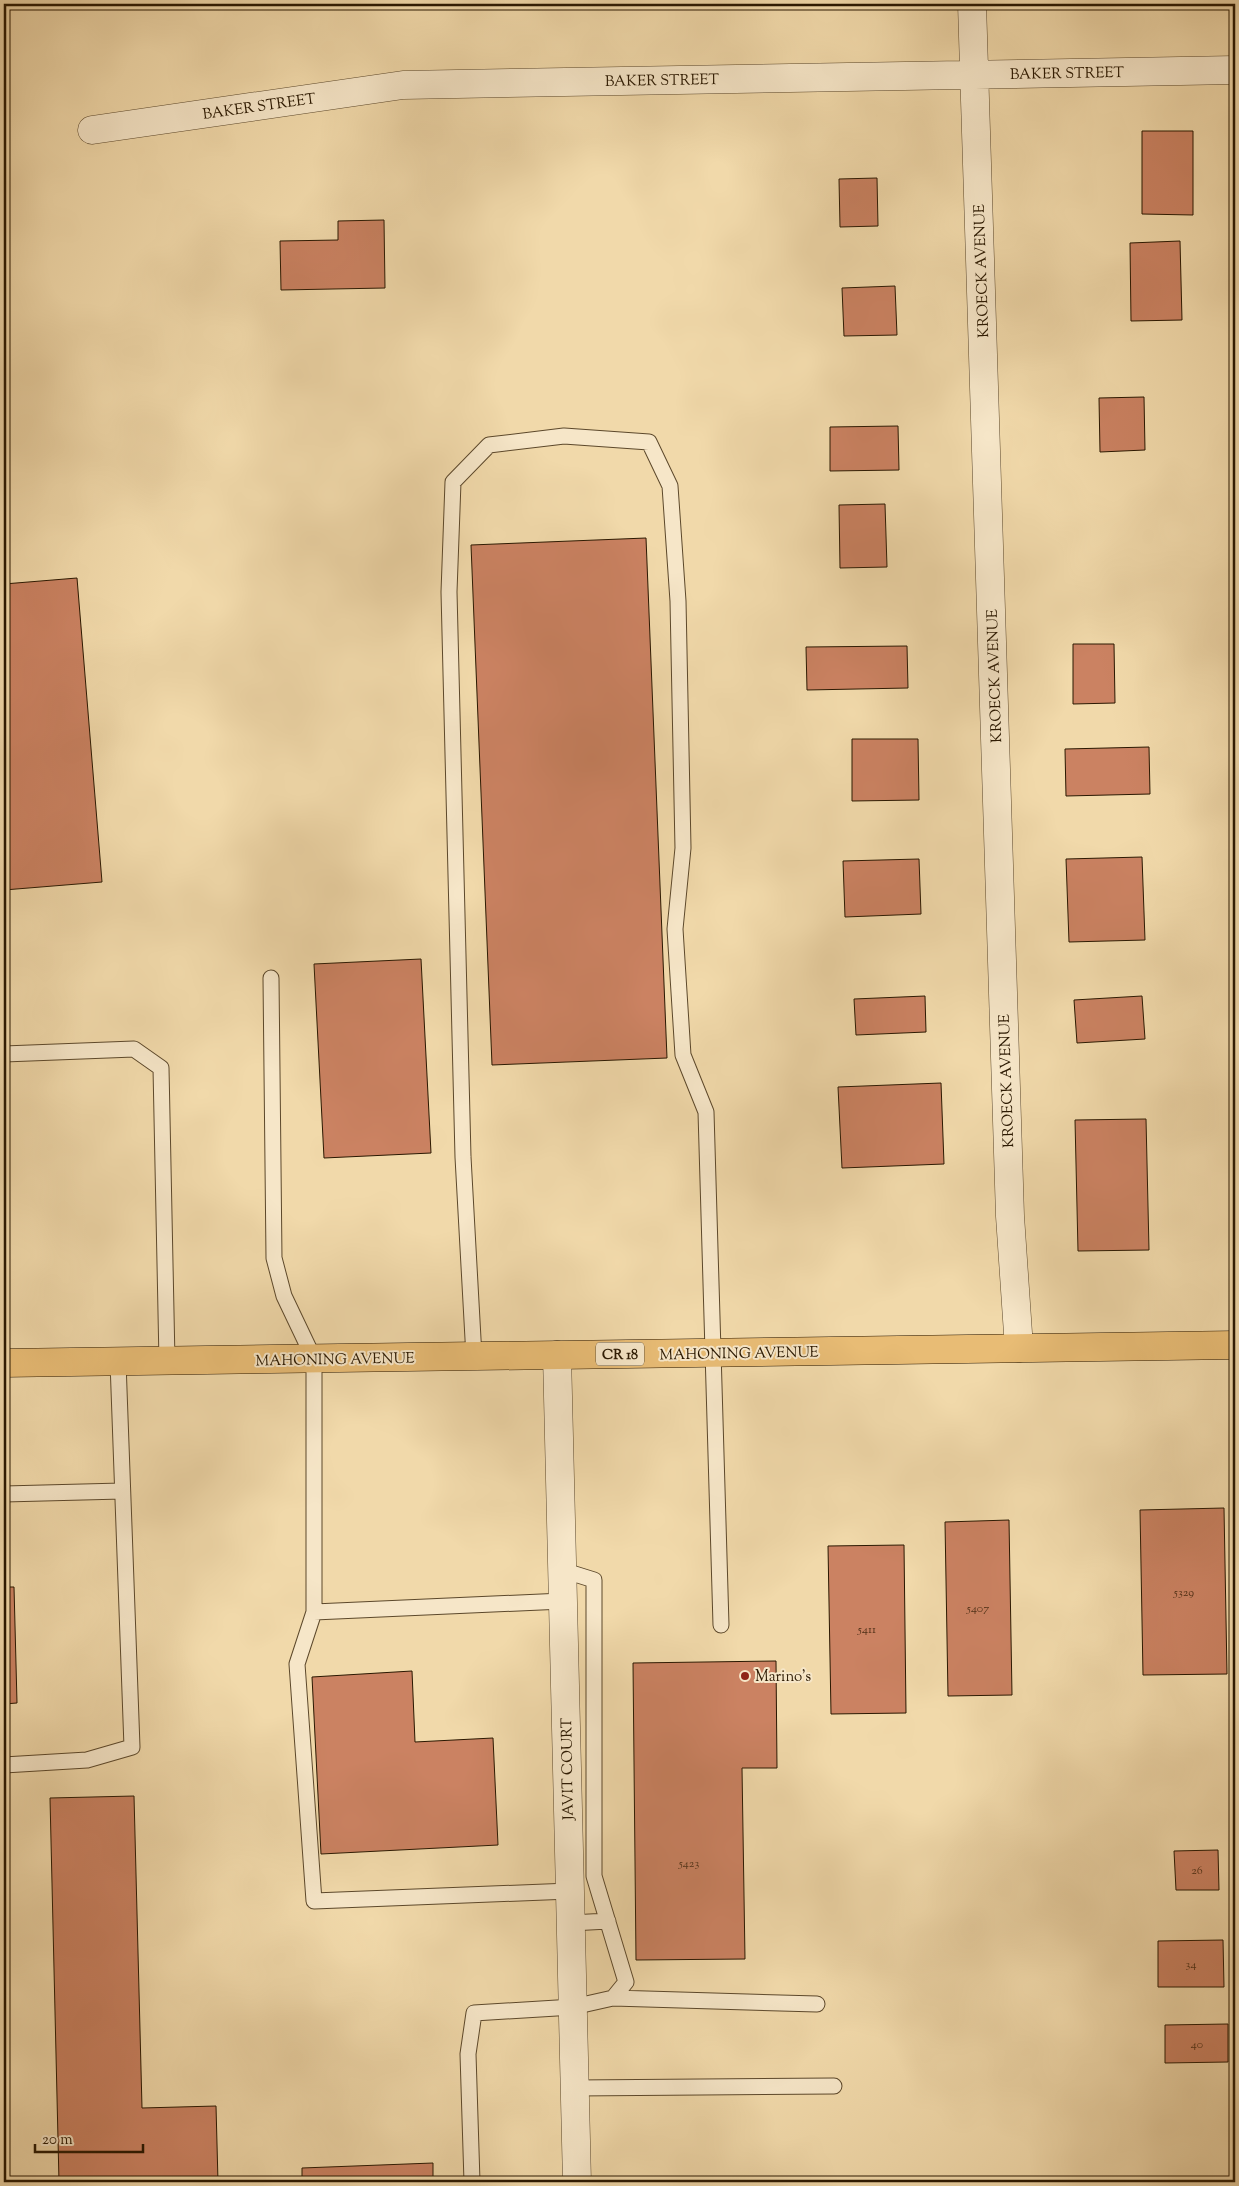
<svg xmlns="http://www.w3.org/2000/svg" width="1239" height="2186" viewBox="0 0 1239 2186" font-family="'Sorts Mill Goudy',serif">
	<style>
		.building { fill: #cb8262; stroke: #2a1801 }
		.lines { fill: none; stroke-linecap: round; stroke-linejoin: round }
		.lane-casing { stroke: #5c482b; stroke-width: 17 }
		.street-casing { stroke: #5c482b; stroke-width: 29 }
		.primary-casing { stroke: #2a1801; stroke-width: 29 }
		.lane { stroke: #f6e6c8; stroke-width: 15 }
		.street { stroke: #f6e6c8; stroke-width: 28 }
		.primary { stroke: #e8bc75; stroke-width: 28 }
		.poi-dot { fill: #8f2418; stroke: #f6e6c8; stroke-width: 2 }
		.labels { text-anchor: middle; stroke-width: 4; stroke-linejoin: round; paint-order: stroke }
		.number-label { font-size: 12px; fill: #523219 }
		.shield { fill: #f6e6c8; stroke: #67563d; stroke-width: 1 }
		.shield-label { font-size: 14px; font-weight: bold; fill: #2a1801 }
		.street-label { font-size: 15px; fill: #2a1801; stroke: #f6e6c8 }
		.poi-label { font-size: 15px; fill: #2a1801; stroke: #f6e6c8; text-anchor: start }
	</style>
	<rect width="100%" height="100%" fill="#f1d9aa"/>
	<filter id="stains"><feTurbulence type="fractalNoise" baseFrequency=".004" numOctaves="4"/><feColorMatrix values="0 0 0 0 .2 0 0 0 0 .09 0 0 0 0 .02 0 0 0 .5 -.17"/></filter>
	<radialGradient id="worn" r=".72"><stop offset=".6" stop-color="#630" stop-opacity="0"/><stop offset="1" stop-color="#630" stop-opacity=".3"/></radialGradient>
	<path class="building" d="M1142 131H1193V215L1142 214Z
		M877 178 878 226 840 227 839 179Z
		M384 220 385 288 281 290 280 241 338 240V221Z
		M1180 241 1182 320 1131 321 1130 243Z
		M895 286 897 335 844 336 842 288Z
		M1144 397 1145 450 1100 452 1099 398Z
		M898 426 899 470 830 471V427Z
		M885 504 887 567 840 568 839 505Z
		M646 538 667 1058 492 1065 471 545Z
		M77 578 102 882 4 890V584Z
		M1073 644H1114L1115 703 1073 704Z
		M907 646 908 688 807 690 806 647Z
		M852 739H918L919 800 852 801Z
		M1149 747 1150 794 1066 796 1065 749Z
		M1142 857 1145 940 1069 942 1066 859Z
		M919 859 921 914 845 917 843 861Z
		M421 959 431 1153 324 1158 314 964Z
		M925 996 926 1032 856 1035 854 999Z
		M1142 996 1145 1039 1077 1043 1074 1000Z
		M941 1083 944 1164 842 1168 838 1087Z
		M1146 1119 1149 1250 1078 1251 1075 1120Z
		M1224 1508 1227 1674 1143 1675 1140 1510Z
		M1009 1520 1012 1695 948 1696 945 1522Z
		M904 1545 906 1713 831 1714 828 1546Z
		M4 1587H14L17 1703 4 1704Z
		M776 1661 777 1768H742L745 1959 636 1960 633 1663Z
		M412 1671 415 1742 493 1738 498 1845 321 1854 312 1677Z
		M134 1796 142 2108 216 2106 218 2182H59L50 1798Z
		M1218 1850 1219 1890H1176L1174 1851Z
		M1223 1940 1224 1987H1158V1941Z
		M1228 2024V2062L1165 2063V2025Z
		M433 2163V2182H302V2168Z"/>
	<g class="lines">
		<g class="lane-casing">
			<path id="lane" d="M271 978 274 1258 284 1296 314 1359V1612L297 1664 314 1901 570 1891
				M4 1054 134 1049 161 1068 167 1361
				M474 1357 463 1157 449 592 453 482 489 445 564 436 649 442 670 486 678 601 683 848 675 929 683 1055 706 1112 721 1625
				M4 1494 122 1491
				M562 1570 594 1580V1876L626 1982 613 1998
				M314 1612 563 1601
				M4 1765 87 1760 132 1747 118 1362
				M571 1923 608 1921
				M575 2088 834 2086
				M472 2182 468 2054 474 2013 573 2007 613 1998 817 2004"/>
		</g>
		<g class="street-casing">
			<path id="street" d="M972 4 1010 1216 1019 1348
				M92 130 403 85 1235 70
				M557 1355 577 2182"/>
		</g>
		<g class="primary-casing">
			<path id="primary" d="M4 1363 1235 1345"/>
		</g>
		<use href="#lane" class="lane"/>
		<use href="#street" class="street"/>
		<use href="#primary" class="primary"/>
	</g>
	<circle class="poi-dot" cx="745" cy="1676" r="5"/>
	<g class="labels">
		<g class="number-label">
			<text x="1184" y="1596">5329</text>
			<text x="978" y="1612">5407</text>
			<text x="867" y="1633">5411</text>
			<text x="689" y="1867">5423</text>
			<text x="1197" y="1874">26</text>
			<text x="1191" y="1968">34</text>
			<text x="1197" y="2048">40</text>
		</g>
		<rect class="shield" x="596" y="1342.5" width="48" height="23" rx="4"/>
		<g class="shield-label">
			<text x="620" y="1359">CR 18</text>
		</g>
		<g class="street-label">
			<text transform="translate(1067 73) rotate(-1)" y="5">BAKER STREET</text>
			<text transform="translate(662 80) rotate(-1)" y="5">BAKER STREET</text>
			<text transform="translate(259 106) rotate(-8)" y="5">BAKER STREET</text>
			<text transform="translate(981 271) rotate(-92)" y="5">KROECK AVENUE</text>
			<text transform="translate(994 676) rotate(-92)" y="5">KROECK AVENUE</text>
			<text transform="translate(1006 1081) rotate(-92)" y="5">KROECK AVENUE</text>
			<text transform="translate(739 1353) rotate(-1)" y="5">MAHONING AVENUE</text>
			<text transform="translate(335 1359) rotate(-1)" y="5">MAHONING AVENUE</text>
			<text transform="translate(567 1769) rotate(-91)" y="5">JAVIT COURT</text>
		</g>
		<g class="poi-label">
			<text x="755" y="1681">Marino's</text>
		</g>
	</g>
	<rect width="1239" height="2186" fill="none" stroke="#f1d9aa" stroke-width="20"/>
	<rect x="5" y="5" width="1229" height="2176" fill="none" stroke="#2a1801" stroke-width="2.5"/>
	<rect x="10" y="10" width="1219" height="2166" fill="none" stroke="#2a1801"/>
	<path d="M35 2144v8h108v-8" fill="none" stroke="#2a1801" stroke-width="2.5"/>
	<text x="42" y="2144" font-size="15" fill="#2a1801" stroke="#f6e6c8" stroke-width="4" paint-order="stroke">20 m</text>
	<rect width="100%" height="100%" filter="url(#stains)"/>
	<rect width="100%" height="100%" fill="url(#worn)"/>
</svg>
